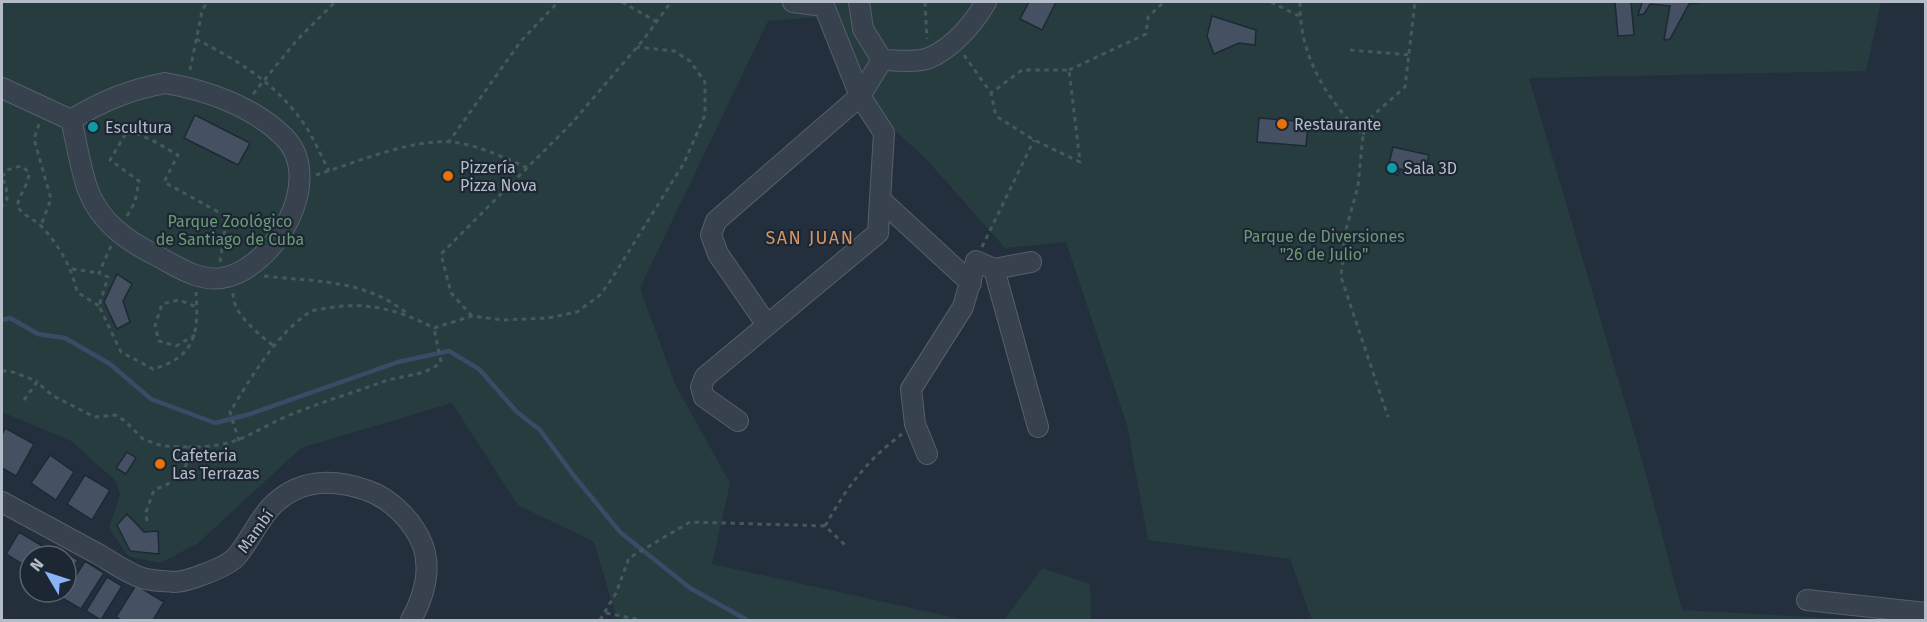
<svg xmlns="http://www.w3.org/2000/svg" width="1927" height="622" viewBox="0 0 1927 622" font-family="'Fira Sans',sans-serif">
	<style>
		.green { fill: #263c3f }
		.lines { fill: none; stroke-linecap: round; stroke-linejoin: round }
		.stream { stroke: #394c67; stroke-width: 4.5 }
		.building { fill: #455162; stroke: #1f2835; stroke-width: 1.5 }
		.minor-casing { stroke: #565f6c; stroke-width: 22 }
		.path { stroke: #44595c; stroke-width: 3; stroke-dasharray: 4.5 4.5; stroke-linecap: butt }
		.minor { stroke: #38414e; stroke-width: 20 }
		.food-dot { fill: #e8710a; stroke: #1d2633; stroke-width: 2 }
		.culture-dot { fill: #0f9aa8; stroke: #1d2633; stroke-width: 2 }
		.labels { text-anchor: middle; stroke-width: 4.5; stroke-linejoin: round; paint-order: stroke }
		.poi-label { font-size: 16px; fill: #b4bcc9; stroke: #1d2633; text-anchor: start }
		.park-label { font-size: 16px; fill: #6b9a76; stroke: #1d2633 }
		.street-label { font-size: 16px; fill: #b4bcc9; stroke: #1d2633 }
		.neighbourhood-label { font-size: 18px; letter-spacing: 1.5px; fill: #d59563; stroke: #1d2633 }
	</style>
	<rect width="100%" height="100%" fill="#242f3e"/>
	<path class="green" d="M2 2H1881L1866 71 1529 78 1643 463 1682 610 1867 620H1312L1290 559 1148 540 1127 425 1066 242 1005 248 926 159 865 103 850 100 819 17 768 21 640 288 675 384 730 483 712 564 965 620H622L614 610 594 542 518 505 452 403 301 448 197 544 160 563 128 556 109 528 120 495 116 481 71 441 2 412Z
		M1042 568 1090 584 1091 620H1004Z"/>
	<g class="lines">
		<path class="stream" d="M2 320 10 318 38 334 65 338 110 364 151 399 215 423 250 414 398 362 449 351 479 369 517 412 540 430 574 476 620 532 690 588 747 620"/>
	</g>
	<path class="building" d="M1029 2H1056L1042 30 1020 19Z
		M1615 2H1631L1634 35 1618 36Z
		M1642 3V2H1706L1689 4 1670 39 1664 40 1670 6 1650 4 1644 14 1638 15Z
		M1212 16 1256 30 1255 45 1239 43 1214 54 1207 36Z
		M195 115 250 143 238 165 184 138Z
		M1259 118 1308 122 1306 146 1257 142Z
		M1393 147 1429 155 1424 175 1400 169 1398 175 1387 172Z
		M117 274 132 284 123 301 130 322 117 329 104 302Z
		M5 428 34 444 16 476 2 468V435Z
		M127 452 136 458 126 474 116 468Z
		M50 455 74 472 56 500 31 483Z
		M85 475 110 490 92 520 67 504Z
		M127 514 144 532 158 531 159 554 130 551 117 525Z
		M19 532 44 547 38 556H30V569L6 554Z
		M54 546 78 560 66 579V556H48Z
		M85 561 104 573 81 609 62 598Z
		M107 577 122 586 101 620 86 611Z
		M136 585 164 602 153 620H121L116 617Z"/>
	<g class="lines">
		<g class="minor-casing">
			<path id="minor" d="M859 2 863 29 882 60
				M882 60C896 60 917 63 929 58 953 48 974 23 986 2
				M165 83C206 90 252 106 283 136 327 178 275 269 222 278 198 282 175 265 155 255 126 240 100 222 88 190 80 168 77 143 71 120 102 101 129 90 165 83Z
				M2 88 71 120
				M882 201 971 283
				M994 269 1031 262
				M767 325 718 254 711 235 716 221 860 96 882 60
				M738 421 704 397 701 387 705 377 878 233 884 133 860 96 824 6 793 2
				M927 454 915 424 911 389 963 307 976 261 994 269 1038 427
				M2 502C34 519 66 537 98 554 112 562 127 573 142 578 151 581 164 581 174 582 187 582 227 567 236 557 249 542 257 523 270 508 297 479 332 478 366 490 391 498 414 522 423 546 432 572 423 598 411 620
				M1807 600 1926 613"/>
		</g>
		<path class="path" d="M622 2 657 22
			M925 2 927 39
			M1271 2 1299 16
			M1300 2C1299 55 1326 99 1363 135L1358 186 1345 233 1341 277 1388 417
			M196 39C237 60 275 83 302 121 313 136 320 154 329 171
			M1350 50 1410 55
			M964 55 991 93 996 116 1034 140 1080 162 1069 70H1022L991 93
			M190 70 202 11 207 2
			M1069 70 1146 34 1148 17 1164 2
			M253 94 297 40 335 2
			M39 124 34 139 51 199 41 225
			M1363 135 1370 118 1405 87 1415 2
			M448 143 521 41 558 2
			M316 175C354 163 396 145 436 142 467 139 500 156 528 168
			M2 177 7 170 21 166 29 172C29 184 20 193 17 206 26 218 33 218 42 227 59 245 72 268 77 292L99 306
			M2 180 6 184 7 199 2 206
			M127 216 135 202 139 181 110 160 128 130 152 140 178 155 164 182 222 214 263 229
			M111 246 99 273 108 277 99 306 121 352 153 369C196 357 199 332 196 292
			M982 247 1034 140
			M220 262 227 216
			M72 269 99 273
			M264 276C318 282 364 279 408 314
			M233 293C232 314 260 335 275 347
			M472 316 451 293 441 254 571 124 644 39 671 2
			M195 335 176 346 159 341 155 326 162 304 179 300 197 307
			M2 371H10L37 381
			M24 400 37 382 53 396 95 417 115 415 125 421 143 439 162 446 190 447
			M239 441 230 412C250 379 277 333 310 312 315 309 323 309 328 308 367 301 399 310 434 328L472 316 503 320 548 318 577 312 600 295 609 283 684 163 705 115V82L690 61 674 51 637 47
			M147 521 146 512 154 490C178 481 187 473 190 447 237 447 246 435 285 417 318 403 352 393 385 381 403 375 426 376 441 362L434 328
			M825 526C847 487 866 461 902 434
			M606 613 641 620
			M600 620 616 593 629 558 690 522 825 526 845 545"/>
		<use href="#minor" class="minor"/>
	</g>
	<g class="food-dot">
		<circle cx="1282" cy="124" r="6"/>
		<circle cx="448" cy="176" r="6"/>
		<circle cx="160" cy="464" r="6"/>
	</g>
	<g class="culture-dot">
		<circle cx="93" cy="127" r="6"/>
		<circle cx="1392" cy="168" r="6"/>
	</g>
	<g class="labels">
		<g class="poi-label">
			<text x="1294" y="130">Restaurante</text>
			<text x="105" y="133">Escultura</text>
			<text x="460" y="173">Pizzería<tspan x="460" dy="18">Pizza Nova</tspan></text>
			<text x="1404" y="174">Sala 3D</text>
			<text x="172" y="461">Cafeteria<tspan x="172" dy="18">Las Terrazas</tspan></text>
		</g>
		<g class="park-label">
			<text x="230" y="227">Parque Zoológico<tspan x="230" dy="18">de Santiago de Cuba</tspan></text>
			<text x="1324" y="242">Parque de Diversiones<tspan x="1324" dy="18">"26 de Julio"</tspan></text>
		</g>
		<g class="street-label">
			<text transform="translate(255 531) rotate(-54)" y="6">Mambí</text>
		</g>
		<g class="neighbourhood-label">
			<text x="810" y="244">SAN JUAN</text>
		</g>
	</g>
	<rect width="1927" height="622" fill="none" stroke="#b4bcc9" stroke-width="6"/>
	<g transform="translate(48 574) rotate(309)"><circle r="28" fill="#1d2633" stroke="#59626f" stroke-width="1.5"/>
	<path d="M0-4.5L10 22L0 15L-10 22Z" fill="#8ab4f8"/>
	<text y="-9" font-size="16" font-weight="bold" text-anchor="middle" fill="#b4bcc9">N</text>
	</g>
</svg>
